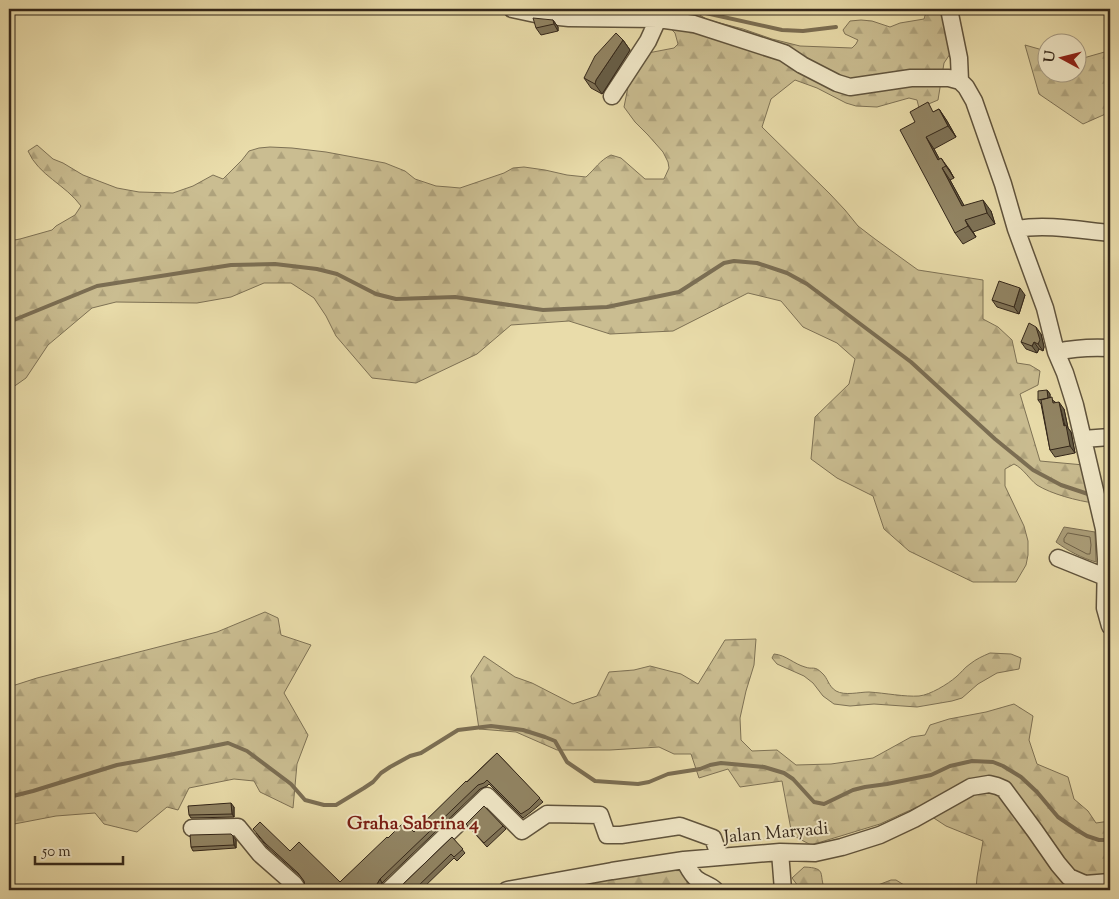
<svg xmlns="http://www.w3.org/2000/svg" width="1119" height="899" viewBox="0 0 1119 899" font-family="'Sorts Mill Goudy',serif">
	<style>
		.forest { fill: url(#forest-firs); stroke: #7e7255 }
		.water { fill: #ab9e79; stroke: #7b6e53 }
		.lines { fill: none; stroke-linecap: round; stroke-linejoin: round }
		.shore { stroke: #6f6249; stroke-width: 1 }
		.stream { stroke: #7b6e53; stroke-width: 4 }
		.minor-casing { stroke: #60543d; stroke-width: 19 }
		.minor { stroke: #f1e8c8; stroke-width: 16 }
		.wall { fill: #7e7256; stroke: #332619 }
		.shaded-wall { fill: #665d46; stroke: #332619 }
		.building { fill: #928564; stroke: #332619 }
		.labels { text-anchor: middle; stroke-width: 4; stroke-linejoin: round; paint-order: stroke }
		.street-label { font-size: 18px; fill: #332619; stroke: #f1e8c8 }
		.neighbourhood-label { font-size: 19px; font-weight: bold; fill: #7a1f14; stroke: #f1e8c8 }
	</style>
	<defs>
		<pattern id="forest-firs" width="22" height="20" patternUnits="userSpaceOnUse" patternTransform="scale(1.25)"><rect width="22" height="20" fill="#cabd91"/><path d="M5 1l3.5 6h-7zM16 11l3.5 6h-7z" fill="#aea27c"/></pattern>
	</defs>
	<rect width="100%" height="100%" fill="#e9dcaa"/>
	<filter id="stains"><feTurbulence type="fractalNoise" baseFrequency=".004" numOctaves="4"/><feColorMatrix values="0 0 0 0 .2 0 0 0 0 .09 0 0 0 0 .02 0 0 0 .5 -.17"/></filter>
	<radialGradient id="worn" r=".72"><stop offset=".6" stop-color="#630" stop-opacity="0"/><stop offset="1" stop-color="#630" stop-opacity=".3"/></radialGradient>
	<path class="forest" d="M639 9H690L708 20 743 29 772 39 800 46 852 48 856 44 858 40 845 34 843 30 850 21 861 20 872 21 890 27 900 23 924 19 927 9H957L960 24 954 48 944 63 938 100 919 108 917 100 909 98 877 107 856 106 846 103 817 88 795 80 771 99 762 127 830 194 845 210 858 226 875 239 918 270 983 280V319L998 327 1012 340 1017 363 1030 365 1040 371 1038 385 1020 394 1040 461 1084 465 1094 503C1078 501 1051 494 1037 485 1029 479 1024 469 1014 464L1005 469V486L1024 526 1028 541V555L1026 565 1016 582H973L909 551 884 529 873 496 837 478 811 459 815 417 849 384 855 359 837 343 803 327 781 301 748 293 673 331 610 334 569 321 511 325 477 354 416 383 372 378 336 336 326 316 314 298 291 283H264L231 297 197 303 116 302 92 308 48 345 26 378 9 390V241L20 239 52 230 56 226 75 215 81 206C66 185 38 175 28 151L37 145 53 159 63 163 83 175 117 188 139 192 173 193 193 186 213 175 223 179 242 160 249 151 259 148 270 147 292 148 326 152 385 163 405 171 415 179 436 186 449 187 460 188 504 173 513 168 524 167 545 170 567 175 586 177C595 169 600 160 611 155L621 158 645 179H664L669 168 668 162 663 152 648 135 635 122 624 107 628 87 639 66 648 53 674 48 678 44 675 33 671 29 639 11Z
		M1110 31V112L1083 124 1039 94 1025 45 1046 51V72H1076L1077 58 1080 59 1108 51 1107 33Z
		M265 612 278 618 281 635 311 645 284 693 308 735 297 764 293 808 260 792 254 781 234 779 189 788 178 810 167 807 137 832 104 824 95 813 56 816 9 825V687L37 678 217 632Z
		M756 639 754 665 746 691 740 718 741 740 752 751 777 750 796 765 831 764 873 758 911 737 925 735 930 725 949 719 986 712 1014 704 1033 716 1029 740 1037 764 1068 777 1074 799 1088 811 1096 823 1110 821V890H976L977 877 983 841 946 826 917 807 880 824 811 845 792 835 782 781 740 787 728 769 699 778 691 754H674L659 747 610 750H557L516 732 479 729 471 676 484 656 515 677 532 683 573 704 597 696 609 672 634 670 650 666 681 674 698 684 725 640Z
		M990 653 1011 654 1021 658 1019 669 997 673 978 684 962 698 952 701 917 707 874 704 850 706 834 704 823 696 813 683 804 676 777 664 772 658 774 654C786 655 794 664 805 667 813 670 814 665 822 673 828 678 828 686 836 691 845 696 859 692 869 692 885 693 905 697 919 696 930 695 948 684 956 677 961 673 964 668 970 664 976 659 983 656 990 653Z
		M804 867C828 868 818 874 825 890H801L792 878Z
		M677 868 686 874 688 890H574L576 888 594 878Z
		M891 880H896L904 885V890H865Z"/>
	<path class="water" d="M1064 527 1095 532 1096 562C1082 558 1068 551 1056 542Z"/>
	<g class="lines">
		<path class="shore" d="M1068 533 1090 537 1091 545 1090 554H1087L1064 542V539Z"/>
		<path class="stream" d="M664 9 671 10H692L782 30 803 31 836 27
			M9 322 97 286 231 265 275 264 317 269 337 274 376 294 396 299 455 297 543 310 607 307 679 292 724 263 734 261 757 263 787 273 807 284 911 362 995 439 1033 470 1061 485 1091 495
			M1101 498 1110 501
			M9 798 13 796 33 791 117 765 145 760 228 743 247 751 291 784 305 800 324 805H336L364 788 373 782 381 773 390 767 410 756 421 753 458 730 491 726 523 730 545 737 555 741 567 762 595 781 638 784 649 782 668 774 700 769 710 765 721 763 764 767 784 773 793 779 814 802 824 804 853 790 865 787 887 784 931 775 950 766 972 761 993 762 1003 766 1021 777 1037 792 1058 817 1077 830 1087 836 1099 840H1110"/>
		<g class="minor-casing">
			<path id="minor" d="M512 9 540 15 569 18 658 19 694 24 784 53 802 65 837 83 850 87 911 78H949L960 81 966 87 974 101 1003 184 1016 229 1045 308 1056 352 1065 373 1075 405 1104 529 1106 559 1105 608 1110 626
				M949 9 959 58 960 81
				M612 96 648 41 658 19
				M1016 229C1047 224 1079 230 1110 233
				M1056 352C1074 348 1092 347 1110 348
				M1083 439 1110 437
				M1058 558 1105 577
				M192 828 238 827 260 854 294 884 298 890
				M780 852 783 890
				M684 860C688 867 691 875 698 880 704 884 710 885 715 890
				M389 890 487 796 522 831 547 814 600 815 607 835H621L680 826 713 838 719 855V857
				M507 890 612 871 684 860 780 852 815 853 842 847 880 835 914 819 971 787 989 784 997 786 1004 789 1035 831 1058 864 1069 877 1085 884 1110 882"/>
		</g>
		<use href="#minor" class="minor"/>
	</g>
	<path class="wall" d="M553 20 558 27V31L541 35 536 28Z
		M623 40 630 50 604 91 602 94 591 88 584 78Z
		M939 109 947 121 956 137 934 149 939 159 949 169 954 178 950 180 964 206 991 211 995 224 973 232 976 237 963 244 955 233 915 122Z
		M1025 295 1019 314 997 307 992 300Z
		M1041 334 1044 347 1043 351 1039 349 1037 353 1026 349 1021 342Z
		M1047 390 1050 394V398L1064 409 1068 428 1071 432 1075 453 1055 457 1050 450 1041 404 1038 400Z
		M497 753 543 802 531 812 523 818 489 784 487 786 480 789 382 883 379 888V890H309L305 886 304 881 301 877 267 847 256 833 290 851 340 882 388 838 414 832Z
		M234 807V817L191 818 189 815Z
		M466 824 503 826 506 829 487 847Z
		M452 837 465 853 457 861 454 858 421 890H397Z
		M236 840V848L193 851 191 847Z"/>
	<path class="shaded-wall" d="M553 20 558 27V31L554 24Z
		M623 40 630 50 604 91 602 94 595 84 596 80Z
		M939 109 947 121 956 137 948 126Z
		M926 137 934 149 944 167 938 160Z
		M941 158 949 169 954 178 946 166Z
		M942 168 950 180 971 218 962 206Z
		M983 200 991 211 995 224 987 213Z
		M965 220 973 232 976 237 968 226Z
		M1020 288 1025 295 1019 314 1014 307Z
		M1036 327 1041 334 1044 347 1043 351 1038 344Z
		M1034 342 1039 349 1037 353 1032 346Z
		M1047 390 1050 394V403L1048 400Z
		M1059 402 1064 409 1068 428 1071 432 1075 453 1070 446Z
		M231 803 234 807V817L232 814Z
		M233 836 236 840V848L234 845Z
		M380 879 382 883 379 888V890H377V884Z"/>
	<path class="building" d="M533 18 553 20 554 24 536 28Z
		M616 33 623 40 596 80 595 84 584 78 595 56Z
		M928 102 933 112 939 109 948 126 926 137 938 160 941 158 946 166 942 168 962 206 983 200 987 213 965 220 968 226 955 233 900 130 915 122 910 112Z
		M999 281 1020 288 1014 307 992 300Z
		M1029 323 1036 327 1040 340 1038 344 1034 342 1032 346 1021 342Z
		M1047 390 1048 398 1038 400V391Z
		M1052 397 1053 403 1059 402 1064 426 1066 425 1070 446 1050 450 1041 400Z
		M497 753 540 798 529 809 521 814 487 780 484 783 478 785 380 879 377 884V890H310L305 886 304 881 298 873 265 843 253 829 260 822 290 851 299 842 340 882 387 837 388 838 404 822 414 832 466 781 467 782Z
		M231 803 232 814 189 815 188 806Z
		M484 806 503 826 484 843 466 824Z
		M231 834 233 836 234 845 191 847 190 835Z
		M452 837 463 849 454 857 451 854 414 890H397Z"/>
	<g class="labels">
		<g class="street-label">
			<text transform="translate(776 832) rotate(-5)" y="6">Jalan Maryadi</text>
		</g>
		<g class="neighbourhood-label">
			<text x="413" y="829">Graha Sabrina 4</text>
		</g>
	</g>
	<rect width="1119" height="899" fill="none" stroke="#e9dcaa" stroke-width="30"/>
	<rect x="10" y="10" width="1099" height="879" fill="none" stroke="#332619" stroke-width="2.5"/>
	<rect x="15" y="15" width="1089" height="869" fill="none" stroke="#332619"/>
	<g transform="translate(1062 58) rotate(277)"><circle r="24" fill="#f1e8c8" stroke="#a59a82"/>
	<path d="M0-4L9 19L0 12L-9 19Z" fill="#8f2418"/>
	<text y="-8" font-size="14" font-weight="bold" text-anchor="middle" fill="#332619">U</text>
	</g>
	<path d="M35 856v8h88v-8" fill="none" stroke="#332619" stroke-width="2.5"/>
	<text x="42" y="856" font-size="15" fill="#332619" stroke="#f1e8c8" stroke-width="4" paint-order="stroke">50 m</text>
	<rect width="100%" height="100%" filter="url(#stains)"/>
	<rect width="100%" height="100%" fill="url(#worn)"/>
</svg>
